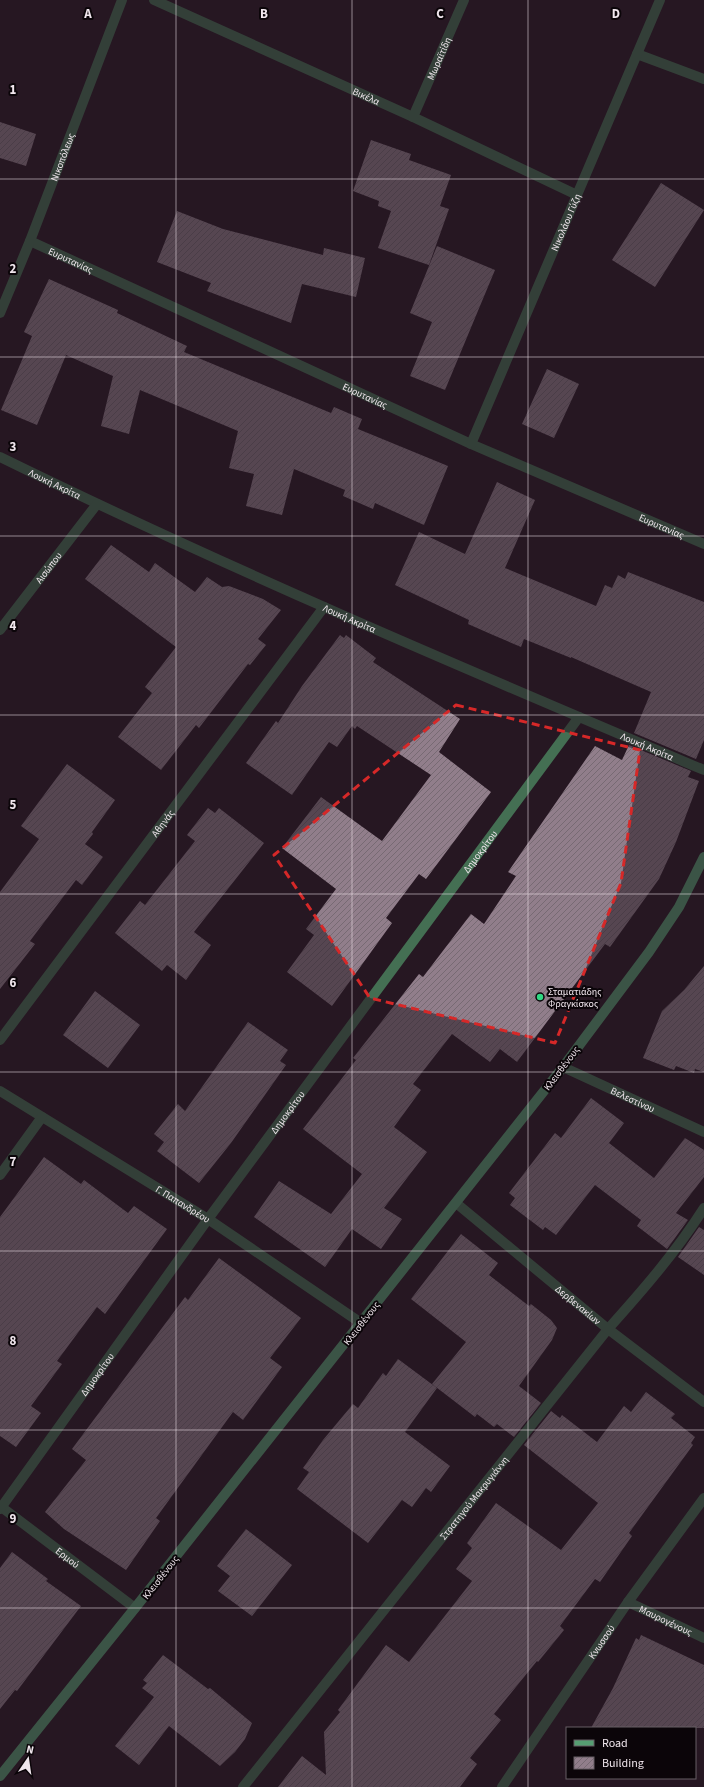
<svg xmlns="http://www.w3.org/2000/svg" width="704" height="1787" viewBox="0 0 704 1787" font-family="'Source Sans 3',sans-serif">
	<style>
		.building { fill: url(#building-hatch) }
		.lines { fill: none; stroke-linecap: round; stroke-linejoin: round }
		.service { stroke: #446f53; stroke-width: 10 }
		.minor { stroke: #446f53; stroke-width: 10 }
		.tertiary { stroke: #446f53; stroke-width: 10 }
		.secondary { stroke: #569e72; stroke-width: 10 }
		.marked { fill: none; stroke: #d62828; stroke-width: 3; stroke-dasharray: 8 5; stroke-linejoin: round }
		.grid { fill: none; stroke: #f0e6ed; stroke-width: 1; stroke-opacity: 0.55 }
		.poi-dot { fill: #2fd883; stroke: #0b0509; stroke-width: 1.5 }
		.labels { text-anchor: middle; stroke-width: 4; stroke-linejoin: round; paint-order: stroke }
		.street-label { font-size: 10px; fill: #f0e6ed; stroke: #0b0509 }
		.poi-label { font-size: 10px; fill: #f0e6ed; stroke: #0b0509; text-anchor: start }
		.grid-label { font-size: 13px; text-anchor: middle; font-weight: bold; fill: #f0e6ed; stroke: #0b0509; stroke-width: 4; stroke-linejoin: round; paint-order: stroke }
	</style>
	<defs>
		<pattern id="building-hatch" width="6" height="6" patternUnits="userSpaceOnUse"><rect width="6" height="6" fill="#917e8b"/><path d="M-1 1l2-2M0 6l6-6M5 7l2-2" fill="none" stroke="#776a73"/></pattern>
	</defs>
	<rect width="100%" height="100%" fill="#261722"/>
	<path class="building" d="M0 122 36 134 26 166 0 158Z
		M371 140 411 154 409 160 451 175 440 206 449 209 429 265 378 248 391 211 378 206 379 201 353 191Z
		M661 183 704 210 655 287 612 260Z
		M177 211 223 229 323 255 324 248 365 258 356 297 302 284 291 323 207 291 211 283 157 262Z
		M437 246 495 270 445 390 410 376 432 322 410 313Z
		M49 279 118 310 117 313 187 346 184 352 331 413 334 407 362 419 358 429 448 466 424 525 375 503 373 509 343 496 345 490 294 469 282 515 246 506 254 474 229 468 238 431 140 390 129 434 101 426 113 376 66 355 37 425 1 410 32 336 24 332Z
		M547 369 579 384 554 438 522 424Z
		M497 482 535 500 505 568 596 606 605 585 612 588 618 575 625 579 628 572 704 602V740L696 759 634 733 651 692 571 657V658L524 639 521 647 493 635 468 624 469 620 395 585 419 532 465 554Z
		M111 545 149 572 155 563 195 592 207 577 222 587 229 586 263 599 281 610 258 639 266 645 250 665 248 664 199 728 196 725 161 770 118 737 152 693 145 687 176 647 85 579Z
		M340 635 344 638 346 635 376 658 373 662 460 719 439 752 491 792 426 879 419 874 386 918 392 923 332 1006 287 972 314 935 306 929 336 889 282 848 321 797 382 841 431 775 357 726 355 729 352 726 337 747 329 742 292 795 246 763 276 721 278 723 302 686Z
		M629 745 691 771 688 777 699 781 676 842 659 879 610 947 605 944 517 1062 500 1049 490 1062 452 1034 413 1084 421 1090 394 1127 427 1152 384 1208 402 1219 381 1249 352 1229 325 1267 254 1217 279 1181 331 1214 362 1174 303 1129 356 1060 353 1058 419 974 423 977 471 914 484 924 516 876 508 872 595 746 622 760Z
		M67 764 115 800 92 832 93 834 85 844 103 857 82 885 76 880 30 941 35 944 0 989V892L39 839 21 826Z
		M208 808 215 813 219 808 264 843 194 932 211 945 186 980 167 965 162 971 115 933 140 901 145 905 195 841 187 835Z
		M704 966V1072L695 1069 694 1073 676 1066 674 1070 643 1058 662 1011 684 990Z
		M95 991 140 1025 108 1068 63 1035Z
		M248 1022 288 1050 280 1061 286 1065 231 1143 199 1183 157 1151 164 1142 154 1134 178 1104 185 1111Z
		M591 1098 624 1123 609 1143 654 1178 685 1138 704 1150V1177L676 1213 688 1220 667 1249 637 1226 641 1220 595 1185 556 1235 545 1227 543 1230 510 1205 515 1198 509 1193 555 1133 561 1138Z
		M44 1157 81 1184 84 1180 128 1213 134 1206 167 1229 105 1314 97 1307 57 1361 62 1364 31 1406 41 1413 16 1447 0 1436V1217Z
		M699 1227 704 1230V1275L678 1257Z
		M461 1234 498 1263 489 1275 529 1306 531 1304 551 1320 557 1328 552 1340 519 1386 541 1403 514 1437 497 1424 494 1427 477 1414 475 1417 432 1384 466 1342 411 1299Z
		M219 1258 301 1318 270 1358 282 1367 243 1420 233 1412 156 1518 160 1521 126 1570 64 1529 45 1512 86 1460 72 1449 185 1297 188 1300Z
		M398 1359 437 1388 405 1432 450 1466 431 1492 426 1488 412 1507 402 1500 368 1543 297 1489 309 1472 303 1468 323 1440 353 1404 358 1408 383 1373 386 1376Z
		M646 1392 675 1414 671 1418 695 1437 691 1443 693 1445 629 1533 632 1536 600 1582 595 1579 560 1626 564 1630 538 1662 537 1661 494 1714 501 1720 470 1758 477 1764 460 1787H278L302 1756 326 1775 324 1732 340 1712 338 1710 386 1645 409 1662 472 1581 456 1569 472 1548 467 1543 496 1503 561 1550 598 1503 524 1445 551 1411 560 1418 562 1415 597 1442 624 1406 631 1412Z
		M246 1529 292 1565 252 1616 218 1591 230 1576 217 1566Z
		M12 1552 48 1579 46 1581 81 1606 17 1691 15 1690 0 1709V1568Z
		M641 1635 704 1665V1728H591L613 1688 636 1638 639 1640Z
		M163 1655 208 1689 210 1688 252 1723 245 1739 235 1752 220 1766 169 1726 139 1765 115 1746 154 1697 142 1688 147 1683 143 1680Z"/>
	<g class="lines">
		<path class="service" d="M637 54 704 79"/>
		<g class="minor">
			<path id="s1" d="M154 0 413 117 577 195"/>
			<path id="s2" d="M413 117 464 0"/>
			<path id="s3" d="M30 241 471 444 704 544"/>
			<path id="s4" d="M0 313 30 241 122 0"/>
			<path id="s5" d="M471 444 660 0"/>
			<path id="s6" d="M0 457C231 570 468 670 704 770"/>
			<path id="s7" d="M0 630 97 504"/>
			<path id="s8" d="M0 1040 324 607"/>
			<path id="s9" d="M563 1067 704 1132"/>
			<path id="s10" d="M0 1091 208 1219 361 1323"/>
			<path d="M0 1175 42 1117"/>
			<path id="s11" d="M0 1506 135 1608"/>
			<path id="s12" d="M0 1509 208 1219 579 717"/>
			<path id="s13" d="M628 1602 704 1638"/>
			<path id="s14" d="M243 1787 608 1329C643 1290 676 1252 704 1208"/>
			<path id="s15" d="M502 1787 628 1602 704 1498"/>
		</g>
		<path class="tertiary" id="s16" d="M456 1203 608 1329 704 1402"/>
		<path class="secondary" d="M0 1776 135 1608 563 1067 649 952 679 907 704 857"/>
	</g>
	<path d="M0 0H704V1787H0ZM456 705 640 750 621 883 555 1043 370 998 274 855Z" fill="#261722" fill-opacity=".55" fill-rule="evenodd"/>
	<path class="marked" d="M456 705 640 750 621 883 555 1043 370 998 274 855Z"/>
	<path class="grid" d="M176 0V1787M352 0V1787M528 0V1787M0 179H704M0 357H704M0 536H704M0 715H704M0 894H704M0 1072H704M0 1251H704M0 1430H704M0 1608H704"/>
	<circle class="poi-dot" cx="540" cy="997" r="4"/>
	<g class="labels">
		<g class="street-label">
			<text dy="4" stroke="none"><textPath href="#s2" startOffset="64">Μωραϊτίδη</textPath></text>
			<text dy="4" stroke="none"><textPath href="#s1" startOffset="233">Βικέλα</textPath></text>
			<text dy="4" stroke="none"><textPath href="#s4" startOffset="168">Νικοπόλεως</textPath></text>
			<text dy="4" stroke="none"><textPath href="#s5" startOffset="241">Νικολάου Γύζη</textPath></text>
			<text dy="4" stroke="none"><textPath href="#s3" startOffset="45">Ευρυτανίας</textPath></text>
			<text dy="4" stroke="none"><textPath href="#s3" startOffset="369">Ευρυτανίας</textPath></text>
			<text dy="4" stroke="none"><textPath href="#s6" startOffset="61">Λουκή Ακρίτα</textPath></text>
			<text dy="4" stroke="none"><textPath href="#s3" startOffset="693">Ευρυτανίας</textPath></text>
			<text dy="4" stroke="none"><textPath href="#s7" startOffset="79">Αισώπου</textPath></text>
			<text dy="4" stroke="none"><textPath href="#s6" startOffset="385">Λουκή Ακρίτα</textPath></text>
			<text dy="4" stroke="none"><textPath href="#s6" startOffset="709">Λουκή Ακρίτα</textPath></text>
			<text dy="4" stroke="none"><textPath href="#s8" startOffset="271">Αθηνάς</textPath></text>
			<text dy="4" stroke="none"><textPath href="#s12" startOffset="814">Δημοκρίτου</textPath></text>
			<text transform="translate(561 1068) rotate(-53)" y="4">Κλεισθένους</text>
			<text dy="4" stroke="none"><textPath href="#s9" startOffset="77">Βελεστίνου</textPath></text>
			<text dy="4" stroke="none"><textPath href="#s12" startOffset="490">Δημοκρίτου</textPath></text>
			<text dy="4" stroke="none"><textPath href="#s10" startOffset="215">Γ. Παπανδρέου</textPath></text>
			<text dy="4" stroke="none"><textPath href="#s16" startOffset="159">Δερβενακίων</textPath></text>
			<text transform="translate(361 1323) rotate(-52)" y="4">Κλεισθένους</text>
			<text dy="4" stroke="none"><textPath href="#s12" startOffset="166">Δημοκρίτου</textPath></text>
			<text dy="4" stroke="none"><textPath href="#s14" startOffset="370">Στρατηγού Μακρυγιάννη</textPath></text>
			<text dy="4" stroke="none"><textPath href="#s11" startOffset="85">Ερμού</textPath></text>
			<text transform="translate(160 1577) rotate(-52)" y="4">Κλεισθένους</text>
			<text dy="4" stroke="none"><textPath href="#s13" startOffset="42">Μαυρογένους</textPath></text>
			<text dy="4" stroke="none"><textPath href="#s15" startOffset="176">Κνωσσού</textPath></text>
		</g>
		<g class="poi-label">
			<text x="548" y="995">Σταματιάδης<tspan x="548" dy="12">Φραγκίσκος</tspan></text>
		</g>
	</g>
	<g class="grid-label">
		<text x="88" y="18">A</text>
		<text x="264" y="18">B</text>
		<text x="440" y="18">C</text>
		<text x="616" y="18">D</text>
		<text x="13" y="94">1</text>
		<text x="13" y="273">2</text>
		<text x="13" y="451">3</text>
		<text x="13" y="630">4</text>
		<text x="13" y="809">5</text>
		<text x="13" y="987">6</text>
		<text x="13" y="1166">7</text>
		<text x="13" y="1345">8</text>
		<text x="13" y="1523">9</text>
	</g>
	<rect x="566" y="1727" width="130" height="52" fill="#0b0509" stroke="#675f64"/>
	<rect x="574" y="1740" width="20" height="6" fill="#569e72" stroke="#675f64"/>
	<text x="602" y="1747" font-size="12" fill="#f0e6ed">Road</text>
	<rect x="574" y="1757" width="20" height="12" fill="url(#building-hatch)" stroke="#675f64"/>
	<text x="602" y="1767" font-size="12" fill="#f0e6ed">Building</text>
	<g transform="translate(28 1759) rotate(13)" stroke="#0b0509" stroke-width="3" paint-order="stroke">
	<path d="M0-3L7 15L0 10L-7 15Z" fill="#f0e6ed"/>
	<text y="-6" font-size="11" font-weight="bold" text-anchor="middle" fill="#f0e6ed">N</text>
	</g>
</svg>
